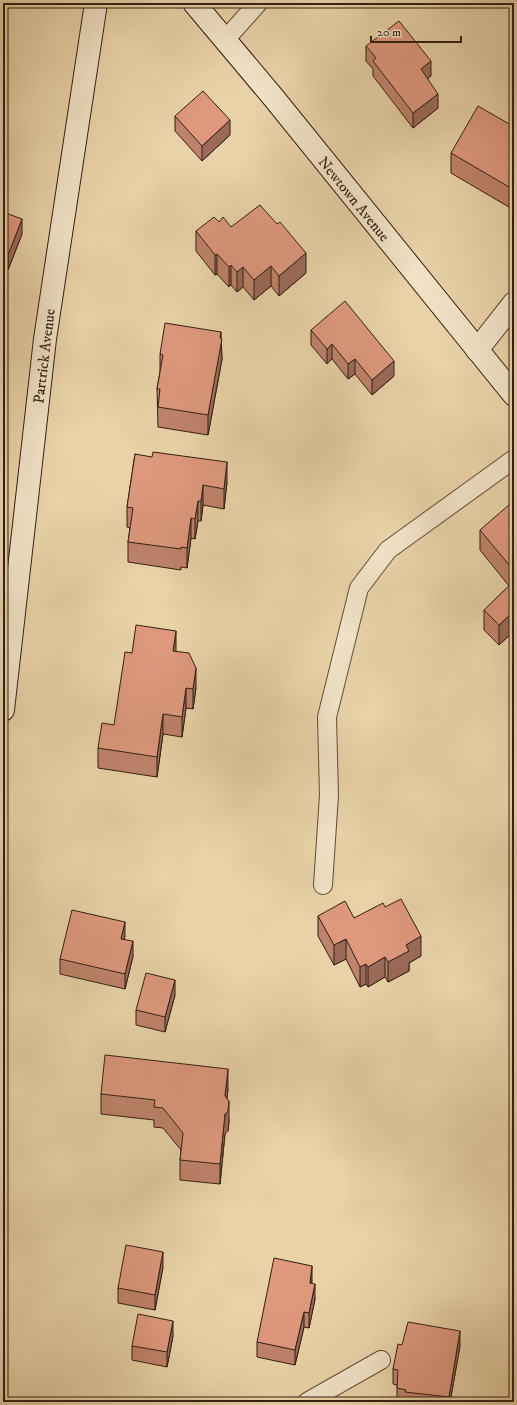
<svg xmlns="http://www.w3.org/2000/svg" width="517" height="1405" viewBox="0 0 517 1405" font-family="'IM FELL DW Pica',serif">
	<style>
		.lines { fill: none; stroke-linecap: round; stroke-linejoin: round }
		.lane-casing { stroke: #604c38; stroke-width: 20 }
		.street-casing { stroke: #604c38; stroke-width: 24 }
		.secondary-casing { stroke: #331f13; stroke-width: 24 }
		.lane { stroke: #f1e2c6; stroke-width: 18 }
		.street { stroke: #f1e2c6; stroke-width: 22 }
		.secondary { stroke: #f1e2c6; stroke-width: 22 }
		.wall { fill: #be836c; stroke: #331f13 }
		.shaded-wall { fill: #9b6a58; stroke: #331f13 }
		.building { fill: #dd987e; stroke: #331f13 }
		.labels { text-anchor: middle; stroke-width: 3.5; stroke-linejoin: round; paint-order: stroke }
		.street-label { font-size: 15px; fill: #331f13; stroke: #f1e2c6 }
	</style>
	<rect width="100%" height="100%" fill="#e9d2a8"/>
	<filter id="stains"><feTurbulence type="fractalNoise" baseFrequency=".005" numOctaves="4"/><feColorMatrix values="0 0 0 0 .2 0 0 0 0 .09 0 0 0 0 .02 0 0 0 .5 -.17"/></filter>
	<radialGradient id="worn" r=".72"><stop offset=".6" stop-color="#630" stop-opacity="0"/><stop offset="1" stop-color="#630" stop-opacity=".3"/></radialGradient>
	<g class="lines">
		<g class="lane-casing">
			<path id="lane" d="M225 40 258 3
				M323 885 329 795 327 717 359 588 388 550 514 459
				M307 1402 381 1360"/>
		</g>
		<g class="street-casing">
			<path id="street" d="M477 350 514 303"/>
		</g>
		<g class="secondary-casing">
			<path id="secondary" d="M194 3 273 97 514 395
				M3 710 45 339 96 3"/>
		</g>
		<use href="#lane" class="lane"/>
		<use href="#street" class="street"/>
		<use href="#secondary" class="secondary"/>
	</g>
	<path class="wall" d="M366 46 431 76 427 79 438 108 413 128 373 76V69L366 61Z
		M175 116 230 135 202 161 175 131Z
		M514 119V210L451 173V153L511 125Z
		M3 212 22 234 8 270 3 268Z
		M219 222 231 227 306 273 279 296 271 286 254 300 243 287 237 292 231 285 229 287 217 274 215 275 196 251V231Z
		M311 330 394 376 372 395 355 374 348 379 332 359 327 364 311 345Z
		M221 339 222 359 208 435 158 427 157 389 160 372V354Z
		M135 454 227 482 224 509 203 505 201 521H198L195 539 191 538 187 568 181 567V570L128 562V542L130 528 127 527V507Z
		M514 509V631L499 645 484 630V610L509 586 480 550V530Z
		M176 651 196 688 193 709 186 708 182 737 163 734 157 777 98 768V748L114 725Z
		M385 907 421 956 409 963V971L388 982 385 977 368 987 366 984 360 987 346 959 334 965 318 936V916L354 918Z
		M125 936 124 939 133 956 125 989 60 974V959Z
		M175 995 165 1032 136 1025V1010Z
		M228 1089 227 1098 229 1121 228 1131 225 1134 220 1184 180 1180V1160L181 1150 163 1128 154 1127V1120L101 1114V1094Z
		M163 1267 155 1310 118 1303V1288Z
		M312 1281 311 1283 315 1299 309 1328 304 1327 295 1365 257 1357V1342Z
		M173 1336 167 1367 132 1360V1346Z
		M402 1345 460 1346 450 1402H397V1385L393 1384V1369Z"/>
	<path class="shaded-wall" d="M431 61V76L421 84V69Z
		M438 94V108L413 128V113Z
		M230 120V135L202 161V146Z
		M22 219V234L8 270V255Z
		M306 253V273L279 296V276Z
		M217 254V274L215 275V255Z
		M231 265V285L229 287V267Z
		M271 266V286L254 300V280Z
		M243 267V287L237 292V272Z
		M221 332 222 359 208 435V415Z
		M332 344V359L327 364V349Z
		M355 359V374L348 379V364Z
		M394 361V376L372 395V380Z
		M227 462V482L224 509V489Z
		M203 485V505L201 521V501Z
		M198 501V521L195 539V519Z
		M191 518V538L187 568V548Z
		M514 611V631L499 645V625Z
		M176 631V651L173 671V651Z
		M196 668V688L193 709V689Z
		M186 688V708L182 737V717Z
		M163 714V734L157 777V757Z
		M125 922V936L121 953V939Z
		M421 936V956L409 963V971L388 982V962L406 945Z
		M346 939V959L334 965V945Z
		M133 941V956L125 989V974Z
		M385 957V977L368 987V967Z
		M366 964V984L360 987V967Z
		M175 980V995L165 1032V1017Z
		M228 1069V1089L225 1116V1096Z
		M229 1101V1121L228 1131 225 1134 220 1184V1164L225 1114Z
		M163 1252V1267L155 1310V1295Z
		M312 1266V1281L310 1298V1283Z
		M315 1284V1299L309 1328V1313Z
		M304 1312V1327L295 1365V1350Z
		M173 1321V1336L167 1367V1352Z
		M460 1331V1346L450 1402H449V1397Z"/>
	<path class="building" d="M399 21 431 61 421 69 438 94 413 113 373 61 376 58 366 46Z
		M203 91 230 120 202 146 175 116Z
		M478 106 511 125 514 119V190L451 153Z
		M260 205 277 224 280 222 306 253 279 276 271 266 254 280 243 267 237 272 231 265 229 267 217 254 215 255 196 231 214 217 219 222 223 217 231 227Z
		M3 212 22 219 8 255 3 253Z
		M345 301 394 361 372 380 355 359 348 364 332 344 327 349 311 330Z
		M165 323 221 332 220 338 222 339 208 415 158 407 160 389H157L163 355 160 354Z
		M153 452 227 462 224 489 203 485 201 501H198L195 519 191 518 187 548 181 547V549L128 542 133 508 127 507 135 454 152 457Z
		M510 504 514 509V571L480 530Z
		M514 581V611L499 625 484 610Z
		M136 625 176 631 173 651 189 653 196 668 193 689 186 688 182 717 163 714 157 757 98 748 102 723 114 725 125 652 132 653Z
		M401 899 421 936 406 945 409 951 388 962 385 957 368 967 366 964 360 967 346 939 334 945 318 916 345 901 354 918 383 903 385 907Z
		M72 910 125 922 121 939 133 941 125 974 60 959Z
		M146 973 175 980 165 1017 136 1010Z
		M105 1055 228 1069 225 1096 229 1101 228 1111 225 1114 220 1164 180 1160 183 1133 163 1108 154 1107 155 1100 101 1094Z
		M126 1245 163 1252 155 1295 118 1288Z
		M274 1258 312 1266 310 1283 315 1284 309 1313 304 1312 295 1350 257 1342Z
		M138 1314 173 1321 167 1352 132 1346Z
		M408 1322 460 1331 449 1397 405 1392 406 1390 397 1388 398 1370 393 1369 398 1344 402 1345Z"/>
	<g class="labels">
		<g class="street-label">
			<text transform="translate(354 199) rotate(51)" y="5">Newtown Avenue</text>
			<text transform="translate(44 356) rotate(-83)" y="5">Partrick Avenue</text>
		</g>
	</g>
	<rect width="517" height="1405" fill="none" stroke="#e9d2a8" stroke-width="16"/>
	<rect x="4" y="4" width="509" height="1397" fill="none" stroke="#331f13" stroke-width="2"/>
	<rect x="8" y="8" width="501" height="1389" fill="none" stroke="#331f13"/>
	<path d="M371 36v6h90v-6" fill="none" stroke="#331f13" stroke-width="2"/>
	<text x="377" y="36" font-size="12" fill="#331f13" stroke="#f1e2c6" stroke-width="3" paint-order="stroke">20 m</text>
	<rect width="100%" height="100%" filter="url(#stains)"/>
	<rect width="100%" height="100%" fill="url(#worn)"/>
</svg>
